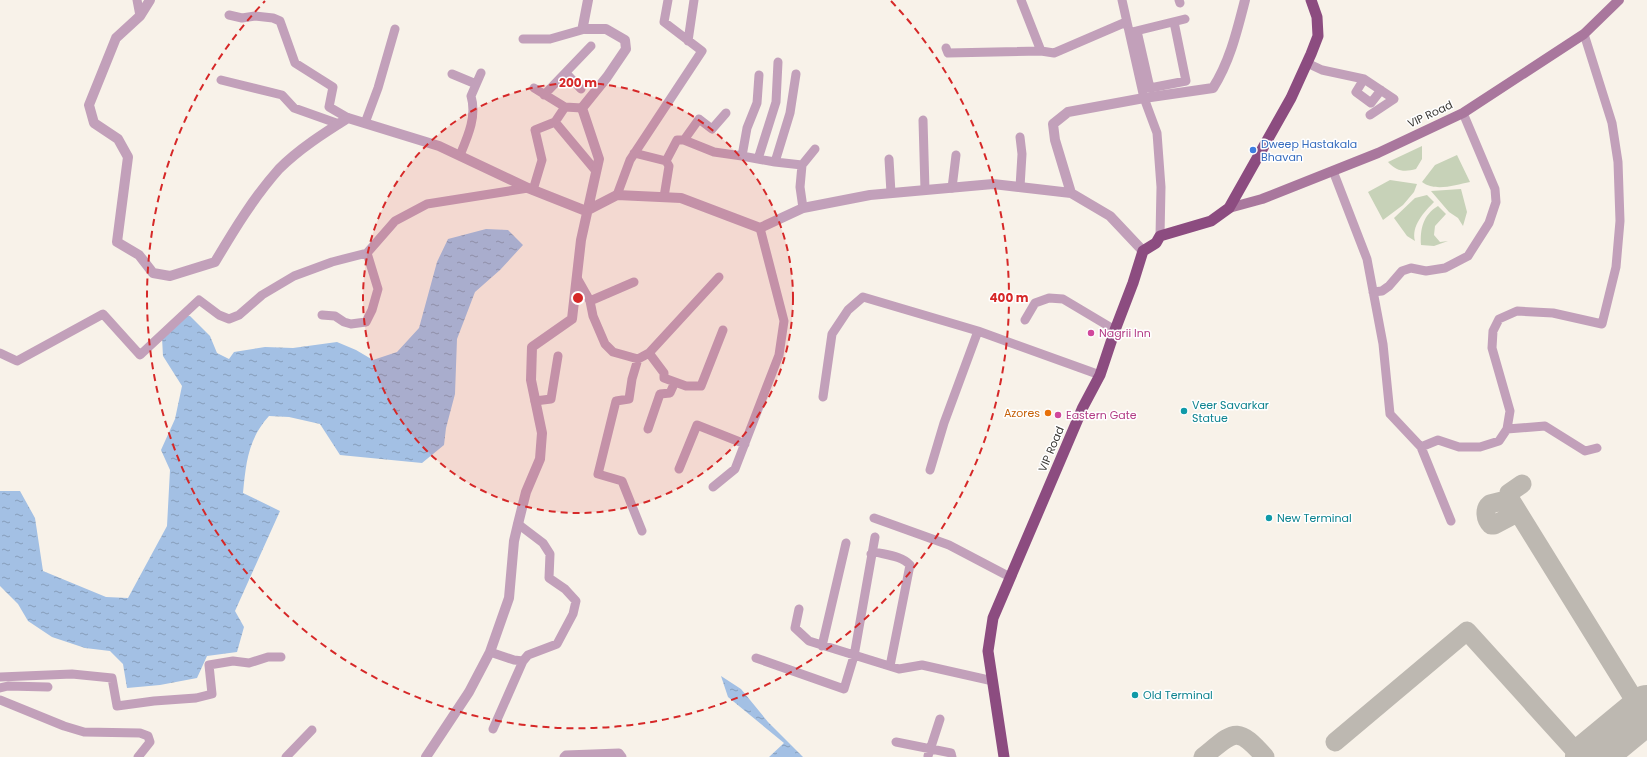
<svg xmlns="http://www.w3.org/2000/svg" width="1647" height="757" viewBox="0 0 1647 757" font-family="Poppins,sans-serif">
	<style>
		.grass { fill: #c7d2b8 }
		.water { fill: url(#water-ripples) }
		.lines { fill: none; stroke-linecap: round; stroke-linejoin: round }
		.taxiway { stroke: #bdb8b1; stroke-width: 19 }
		.runway { stroke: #bdb8b1; stroke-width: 48 }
		.minor { stroke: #c2a0ba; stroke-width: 9 }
		.tertiary { stroke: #c2a0ba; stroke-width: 10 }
		.secondary { stroke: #a9779d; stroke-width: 10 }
		.trunk { stroke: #8c4c80; stroke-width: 11 }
		.ring { fill: none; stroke: #d62828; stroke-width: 2; stroke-dasharray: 7 5 }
		.shop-dot { fill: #3f7fe0; stroke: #fff; stroke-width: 1.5 }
		.hotel-dot { fill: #d1479c; stroke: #fff; stroke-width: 1.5 }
		.culture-dot { fill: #0f9aa8; stroke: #fff; stroke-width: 1.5 }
		.food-dot { fill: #e8710a; stroke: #fff; stroke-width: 1.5 }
		.labels { text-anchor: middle; stroke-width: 3; stroke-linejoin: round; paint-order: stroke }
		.street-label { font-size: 11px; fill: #3a3834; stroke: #fff }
		.shop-label { font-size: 11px; fill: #366cbe; stroke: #fff; text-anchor: start }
		.hotel-label { font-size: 11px; fill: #b23c85; stroke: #fff; text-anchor: start }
		.culture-label { font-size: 11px; fill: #0d838f; stroke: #fff; text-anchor: start }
		.food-label { font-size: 11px; fill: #c56008; stroke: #fff; text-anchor: end }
		.centre { fill: #d62828; stroke: #fff; stroke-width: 2 }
		.ring-label { font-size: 12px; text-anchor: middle; font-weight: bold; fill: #d62828; stroke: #fff; stroke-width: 3; stroke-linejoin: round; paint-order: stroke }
	</style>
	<defs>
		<pattern id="water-ripples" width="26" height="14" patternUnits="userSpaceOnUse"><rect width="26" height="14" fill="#a3c0e4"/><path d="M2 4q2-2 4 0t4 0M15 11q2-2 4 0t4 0" fill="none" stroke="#869dba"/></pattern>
	</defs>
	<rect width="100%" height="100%" fill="#f8f2e9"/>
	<path class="grass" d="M1422 146V159L1416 169C1405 172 1397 172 1388 162Z
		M1457 155 1470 182C1455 185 1435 192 1422 182L1435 165Z
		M1390 180 1417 184 1414 192 1403 205 1383 220 1368 192Z
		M1461 189 1467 212 1463 226 1458 218 1449 212 1431 191Z
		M1427 195 1434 202C1424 212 1411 226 1415 241L1407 236 1394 218 1415 198Z
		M1438 206 1446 214 1435 226 1434 235 1440 242 1448 241 1434 246 1421 245C1420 229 1423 215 1438 206Z"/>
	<path class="water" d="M486 229 508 230 523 245 500 270 475 292 457 339 455 394 446 428 444 445 422 463 340 455 320 424 289 417 269 416C248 439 246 463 243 493L280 511 235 611 244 627 237 652 207 656 197 678 160 685 127 688 123 664 110 651 85 648 52 637 28 621 18 604 0 586V491H20L35 518 43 571 106 597 128 598 167 526 170 470 161 450 175 419 182 386 163 356 162 338 184 316H190L210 336 217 353 229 359 234 352 265 347 293 348 337 342 356 350 373 360 397 352 419 328 437 262 448 239Z
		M721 676 741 689 768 722 803 757H769L784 743 728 697Z"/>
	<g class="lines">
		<path class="taxiway" d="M1522 484 1509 493 1510 499 1640 709 1639 716
			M1513 505 1502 501 1490 504C1484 509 1485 519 1491 525H1494L1513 515 1520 516
			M1335 742 1467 631 1581 757
			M1203 757C1234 732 1236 724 1265 757"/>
		<path class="runway" d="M1589 757 1647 709"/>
		<path class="minor" d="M137 0 140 16
			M1021 0 1041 51
			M1122 0 1144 98 1157 133 1161 187 1160 236
			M1179 0 1180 3
			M229 15 242 18 255 16 273 18 280 21 295 63 333 87 329 107 348 118
			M1137 31 1150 88 1186 81 1174 22
			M1132 32 1185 19
			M523 39H550L585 29
			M688 41 694 0
			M946 48 948 53 1041 51 1054 53 1126 22
			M1307 63 1322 70 1364 79 1394 99 1370 115
			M566 73 581 89
			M452 74 476 84
			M796 74 790 113 775 162 802 165
			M1364 79 1356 92 1371 103 1381 90
			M221 80 282 95 294 108 339 124
			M534 88 565 107
			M544 95 591 46
			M582 108 565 107 555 122 596 171
			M923 120 925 190
			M365 123 378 88 395 29
			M1020 137 1022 154 1020 187
			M684 140 699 119 712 129 726 113
			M634 153 666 161
			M460 155C468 136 477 116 471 96L481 73
			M758 159 742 156 747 128 757 103 759 75
			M889 159 891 193
			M775 162 758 159 776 102 778 62
			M1333 171 1367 259 1383 344 1390 414 1421 447 1451 521
			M952 188 956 155
			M533 190 542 160 535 130 555 122
			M617 195 630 160 702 51 664 22 668 0
			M664 197 669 166 666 161 677 140H684L714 152 742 156
			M803 208 800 187 802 165 815 149
			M577 278 590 301 593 316 605 344 613 352 638 359 649 353 664 373V378L686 386H701L723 330
			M1373 292 1382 291 1389 286 1402 271 1411 268 1426 271 1445 268 1468 256 1489 223 1496 202 1495 189 1463 113
			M590 301 634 282
			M322 315 335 316 344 322 351 324 366 322 372 310 378 289 367 253
			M1025 320 1035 303 1049 298 1063 299 1115 330
			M0 353 17 361 103 314 140 355 199 300 219 315 229 319 239 315 262 295 294 276 332 262 367 253 395 221 427 204 528 188
			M649 353 719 277
			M638 359 632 379 629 399 616 401 598 474 622 481 642 531
			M823 397 832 334 848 310 863 297 978 331 1100 375
			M535 401 551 399 558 356
			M648 429 660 394 670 393 675 382
			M1507 429 1545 426 1585 451 1597 448
			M1421 447 1438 440 1459 447H1480L1499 441 1507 429 1510 411 1492 348 1493 331 1499 319 1517 311 1553 313 1602 324 1616 267 1620 221 1618 162 1612 123 1584 34
			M679 469 697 425 745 444
			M930 470 944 423 978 331
			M713 487 735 469 779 355 784 321 760 228
			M874 518 949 545 1010 577
			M871 554 875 552C887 555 902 556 910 565L890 666
			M799 609 795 628 809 641 899 669 922 665 993 681
			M822 646 846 543
			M490 652 514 660 523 661 528 655 557 644 573 614 576 601 565 589 549 578 550 554 543 543 518 524
			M756 658 844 689 854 656 875 537
			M0 677 72 674 112 678 117 706 154 701 196 698 212 694 209 665 233 661 249 663 268 657H281
			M0 688 8 686 48 687
			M0 700 64 726 84 732 140 733 148 736 150 742 138 757
			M493 729 523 661
			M896 742 951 753 952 757
			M928 756 940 719
			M286 757 312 730
			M564 757 566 755 619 753 622 757"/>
		<path class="tertiary" d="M150 0 140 16 116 38 89 105 94 123 118 139 128 157 117 242 139 255 153 273 170 276 215 262C234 230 254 197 279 169 299 149 324 133 348 118L439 146 528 188 586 211 617 195 681 198 760 228 803 208 870 195 993 184 1071 193 1110 216 1143 251
			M1071 193 1055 140 1053 124 1068 112 1144 98 1213 88C1230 61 1237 31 1245 0
			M426 757 469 692 490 652 509 598 514 541 518 524 526 492 540 459 542 433 531 380 532 347 572 319 581 240 599 159 582 108 607 77 626 49 625 40 606 29H585L583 26 588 0"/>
		<path class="secondary" d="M1229 208 1262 199 1378 153 1463 113 1584 34 1619 0"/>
		<path class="trunk" d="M1004 757 988 651 993 618 1083 407 1100 375 1115 330 1133 283 1143 251 1156 243 1160 236 1211 221 1229 208 1291 98 1311 54 1318 36 1317 17 1311 0"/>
	</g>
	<circle cx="578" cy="298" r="215" fill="#d62828" fill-opacity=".12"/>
	<g class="ring">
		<circle cx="578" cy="298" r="215"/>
		<path d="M891 1A431 431 0 1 1 265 1"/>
	</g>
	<circle class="shop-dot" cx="1253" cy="150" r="4"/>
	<g class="hotel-dot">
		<circle cx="1091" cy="333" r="4"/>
		<circle cx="1058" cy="415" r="4"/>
	</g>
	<g class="culture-dot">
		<circle cx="1184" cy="411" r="4"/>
		<circle cx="1269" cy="518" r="4"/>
		<circle cx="1135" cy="695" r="4"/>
	</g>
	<circle class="food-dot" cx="1048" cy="413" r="4"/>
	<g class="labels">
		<g class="street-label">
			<text transform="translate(1430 114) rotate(-25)" y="4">VIP Road</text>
			<text transform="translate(1051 449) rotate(-67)" y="4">VIP Road</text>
		</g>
		<g class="shop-label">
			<text x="1261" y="148">Dweep Hastakala<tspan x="1261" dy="13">Bhavan</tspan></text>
		</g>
		<g class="hotel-label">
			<text x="1099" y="337">Nagrii Inn</text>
			<text x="1066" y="419">Eastern Gate</text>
		</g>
		<g class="culture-label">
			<text x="1192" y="409">Veer Savarkar<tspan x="1192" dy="13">Statue</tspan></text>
			<text x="1277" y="522">New Terminal</text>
			<text x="1143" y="699">Old Terminal</text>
		</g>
		<g class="food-label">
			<text x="1040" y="417">Azores</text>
		</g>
	</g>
	<circle cx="578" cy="298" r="6" class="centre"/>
	<g class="ring-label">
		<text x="578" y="87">200 m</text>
		<text x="1009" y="302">400 m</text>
	</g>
</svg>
